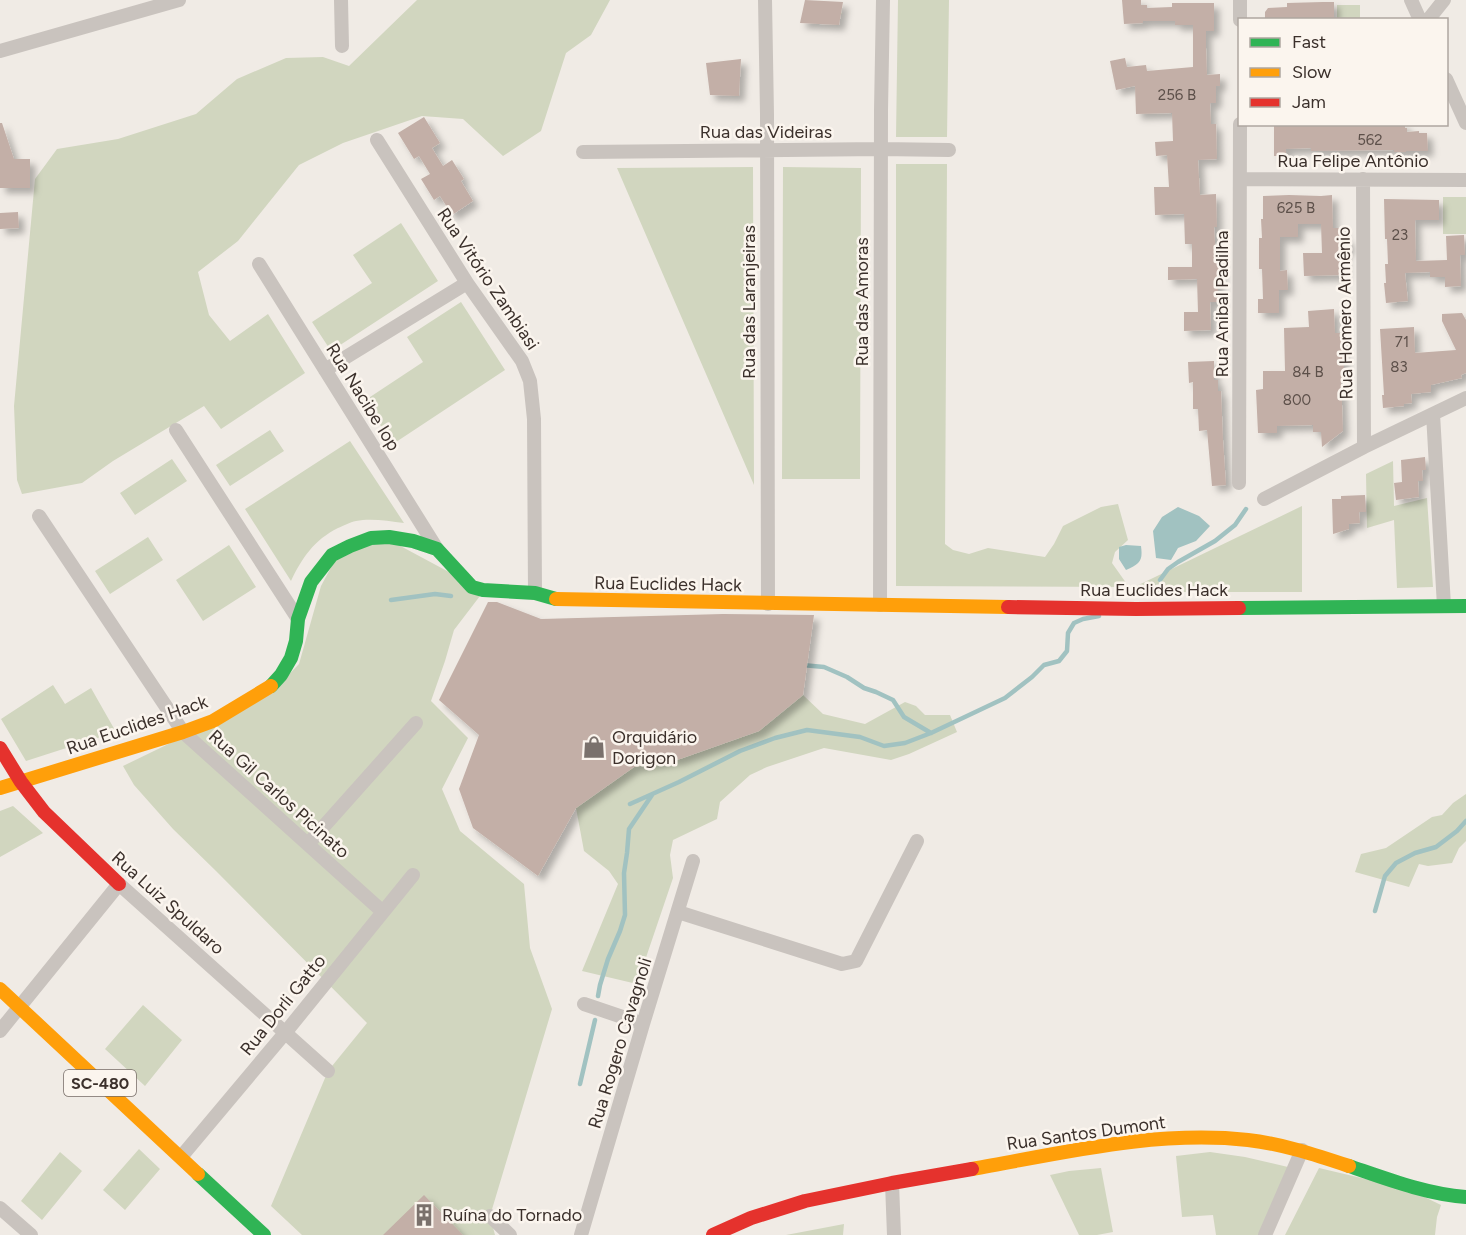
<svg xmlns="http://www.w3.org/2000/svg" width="1466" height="1235" viewBox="0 0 1466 1235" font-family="Figtree,sans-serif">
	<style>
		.green { fill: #d1d6bf }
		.water { fill: #a1c2c1 }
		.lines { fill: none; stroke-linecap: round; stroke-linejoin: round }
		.stream { stroke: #a1c2c1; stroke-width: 4.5 }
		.building { fill: #c3afa7; filter: url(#shadow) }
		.street { stroke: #c9c3be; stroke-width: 14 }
		.fast { stroke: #30b455; stroke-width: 14 }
		.slow { stroke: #ff9f0a; stroke-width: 14 }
		.jam { stroke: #e5322d; stroke-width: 14 }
		.labels { text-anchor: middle; stroke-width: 5; stroke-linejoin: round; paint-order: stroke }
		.number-label { font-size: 15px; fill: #5d504a }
		.shield { fill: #fbf5ee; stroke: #756b66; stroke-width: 1.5 }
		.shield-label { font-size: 16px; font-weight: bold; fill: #3b302b }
		.street-label { font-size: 18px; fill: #3b302b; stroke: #fbf5ee }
		.poi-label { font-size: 18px; fill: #3b302b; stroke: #fbf5ee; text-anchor: start }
	</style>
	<defs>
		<filter id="shadow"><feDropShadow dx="5.5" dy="5.5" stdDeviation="3" flood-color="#0004"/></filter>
	</defs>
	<rect width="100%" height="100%" fill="#f0ebe5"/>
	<path class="green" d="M417 0H610L591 35 566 53 541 131 503 156 463 119 422 116 343 143 299 165 238 241 198 272 209 315 230 341 268 314 305 373 221 429 204 406 113 461 82 483 22 494 17 480 14 406 35 179 57 149 118 139 196 114 237 79 286 58 323 57 349 66Z
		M898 0H949L947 137H896Z
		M1337 5H1360V19H1337Z
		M896 164H947L945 544 953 550 969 554 988 548 1045 557 1054 544 1063 526 1101 507 1118 504 1128 540 1115 552 1112 563 1129 587 896 586Z
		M753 167 754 485 617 168Z
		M783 167 861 168 860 479H782Z
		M1443 197H1466V234H1443Z
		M401 223 438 281 331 351 312 322 372 283 353 255Z
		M461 302 505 370 393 444 364 401 423 362 407 337Z
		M270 430 284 451 230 486 216 465Z
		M350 441 404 523C388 521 371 518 356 521 350 522 343 526 338 528 314 540 302 558 291 581L245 509Z
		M172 459 187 481 135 515 120 493Z
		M1393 461 1394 506 1427 498 1433 587 1397 588 1394 520 1367 528 1366 474Z
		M1302 506V592H1124Z
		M148 537 163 560 110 594 95 571Z
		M393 542 462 579 483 592 454 630 445 661 431 701 468 738 442 789 460 831 524 884 530 948 552 1009 490 1216 495 1235H302L271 1206 328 1071 367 1023 216 871 173 829 134 785 123 766 222 718 273 691 299 664 321 586 335 560 366 544Z
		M229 545 256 587 203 621 176 580Z
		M53 685 65 704 91 688 116 732 26 761 1 719Z
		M803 695 823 714 865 724 905 702 916 706 925 715H950L957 732 909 754 891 760 824 748 767 767 750 775 720 802 717 819 673 840 670 855 673 878 637 984 582 971 618 884 609 871 584 851 576 808 634 767 680 759 759 731Z
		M1466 794V841L1459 848 1452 863 1428 866 1419 864 1409 887 1355 872 1361 854 1386 848 1432 817 1442 815 1453 803Z
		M13 806 43 833 0 857V811Z
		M143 1005 182 1040 145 1086 105 1049Z
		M139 1149 160 1169 125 1210 103 1190Z
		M60 1152 82 1171 42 1220 21 1201Z
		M1210 1152 1245 1157 1288 1167 1259 1235H1216L1213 1215 1182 1217 1176 1156Z
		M1101 1168 1113 1232 1097 1235H1079L1050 1175 1069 1171Z
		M1319 1168 1408 1189 1441 1205 1437 1217 1435 1235H1285Z
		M844 1224 843 1235H786Z"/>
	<path class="water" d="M1178 507 1199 516 1210 526 1196 541 1178 548 1171 560 1156 558 1153 531 1162 517Z
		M1126 545 1141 546C1143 561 1140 564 1126 570L1119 559V547Z"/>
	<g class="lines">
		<path class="stream" d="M1160 580 1168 569 1178 562 1215 541 1235 525 1246 509
			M391 600 435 594 451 596
			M802 665 824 667 847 677 864 688 876 692 893 700 904 717 931 733
			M630 804 679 782 740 751 775 738 807 730 860 737 884 746 905 743 931 733 1005 698 1032 677 1044 665 1059 661 1067 651 1068 633 1074 623 1083 619 1099 616
			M1375 911 1385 876 1396 863 1415 853 1436 847 1457 831 1466 821
			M598 996 600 985 608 959 620 931 625 915 624 873 627 853 629 829 652 795
			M580 1084 595 1020"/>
	</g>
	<path class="building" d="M805 0 843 2 839 25 800 23Z
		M1122 0H1141V5H1147V8L1172 7V3H1214V31H1206V48L1207 75 1220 74V86H1216V103H1210L1211 124H1216L1217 159 1198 160 1200 195 1216 194 1217 227H1214L1216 259H1219L1220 279H1218V302H1210L1211 330 1184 331V312H1198L1197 279 1168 280V267H1192V244H1185L1184 214 1155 215 1154 187H1169L1167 155 1156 156 1155 142 1173 141 1172 113 1136 114 1135 86 1116 90 1110 61 1125 58 1127 67 1146 65 1147 71 1193 67V25H1175V21H1143V23L1124 24Z
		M1323 2H1334V20H1265V12L1268 8 1287 7V3Z
		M741 59 739 96 710 95 706 63Z
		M424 117 440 143 432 148 443 166 452 160 464 179 461 181 473 201 452 215 440 196 434 200 421 179 430 174 419 156 414 159 398 133Z
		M0 123H2L14 159H30V188H0Z
		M1274 124H1405V128H1407V132L1419 131V133H1427L1428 151H1406V152H1394V150L1311 151V148L1286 149V156H1274Z
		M1289 195 1321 196 1332 195 1333 228H1342V238H1348L1349 250H1344V275L1304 276 1303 253H1322L1321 224H1298V237H1280V271L1287 270 1288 290H1279V313H1258V299H1263L1262 269H1259V238H1262L1261 219H1263V196Z
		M1384 199 1439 200V220H1415L1416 261 1447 260 1446 236 1464 235 1465 255H1460L1461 286 1445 287V277H1430V272L1405 273 1408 301 1386 303 1384 283H1386L1385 264H1388L1387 239H1385Z
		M18 212 19 228 0 229V213Z
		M1334 309 1335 333H1341L1342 355H1344V378H1341L1343 431 1322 447 1321 432H1313V425L1277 426V433H1258L1256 390 1263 389V371H1285L1284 328 1309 327 1308 311Z
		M1462 313 1466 320V373L1461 375 1462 378 1431 385V392L1411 394 1412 403 1404 404V406L1383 408 1382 395H1384L1380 329 1414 327 1415 353 1456 350 1442 321V314Z
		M1214 361V380H1218V391H1221L1223 440 1226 485 1212 486 1207 430 1199 431 1198 409H1193V382L1189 383 1188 362Z
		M1425 457 1426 470H1422L1423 481H1418L1419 497 1396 500 1394 483 1402 482 1401 460Z
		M1365 495 1366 512H1359L1360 523 1349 524V529L1333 534 1332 499H1341V496Z
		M488 602H497L541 619 723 614 814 615 803 695 759 731 680 759 634 767 576 808 538 876 473 828 459 789 479 735 439 700Z
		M424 1195 463 1235H383Z"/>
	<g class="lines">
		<path class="street" d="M341 0 342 46
			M765 0 767 114 768 604
			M1240 0V20
			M1411 0 1420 20
			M1428 20 1444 0
			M0 51 179 0
			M1446 79 1466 123
			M377 140 467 283 522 361 530 381 534 419 535 593
			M583 152 881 149 949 150
			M1240 179 1466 180
			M1363 179 1364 447
			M259 264 437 549
			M325 370 467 283
			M1433 414 1444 606
			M176 430 298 619
			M1239 483 1240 124
			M1264 499 1364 447 1466 398
			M39 516 183 732 383 912
			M880 605 881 110 883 0
			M308 844 416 723
			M678 912 842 964 856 961 917 841
			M584 1004 643 1024
			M0 1031 119 884 328 1071
			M181 1157 285 1033 413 875
			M892 1183 894 1235
			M0 1208 31 1235
			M490 1216 510 1235
			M581 1235 643 1024 693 861
			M1265 1235 1302 1150"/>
		<path class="fast" d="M1239 608 1466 606
			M271 686 281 675 291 658 296 641 298 619 311 582 332 555 350 546 371 538 389 537 413 541 437 549 472 587 483 590 535 593 556 599
			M1349 1166C1387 1179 1426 1194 1466 1197
			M198 1174 264 1235"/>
		<path class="slow" d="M556 599 1008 607
			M0 788 183 732 213 721 271 686
			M0 989 198 1174
			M972 1169C1063 1153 1155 1130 1248 1140 1283 1144 1316 1155 1349 1166"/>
		<path class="jam" d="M1008 607 1136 609 1239 608
			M0 748 21 782 44 812 119 884
			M713 1235 751 1218 805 1201 892 1183 972 1169"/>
	</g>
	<defs>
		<g id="shop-bare" transform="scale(1.8)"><path d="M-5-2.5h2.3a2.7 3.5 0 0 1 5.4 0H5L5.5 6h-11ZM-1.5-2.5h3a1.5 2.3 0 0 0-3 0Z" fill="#7a716c" stroke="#fbf5ee" stroke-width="2.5" paint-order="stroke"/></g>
		<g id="building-bare" transform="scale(1.8)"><path d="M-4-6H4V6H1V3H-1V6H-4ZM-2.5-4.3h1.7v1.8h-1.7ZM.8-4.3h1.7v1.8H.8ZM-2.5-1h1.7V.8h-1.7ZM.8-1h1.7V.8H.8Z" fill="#7a716c" stroke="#fbf5ee" stroke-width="2.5" paint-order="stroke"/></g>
	</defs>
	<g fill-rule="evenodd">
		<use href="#shop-bare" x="594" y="747"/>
		<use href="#building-bare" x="424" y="1215"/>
	</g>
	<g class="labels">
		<g class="number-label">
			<text x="1177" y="100">256 B</text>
			<text x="1370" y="145">562</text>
			<text x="1296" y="213">625 B</text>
			<text x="1400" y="240">23</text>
			<text x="1402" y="347">71</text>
			<text x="1399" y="372">83</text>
			<text x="1308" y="377">84 B</text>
			<text x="1297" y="405">800</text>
		</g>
		<rect class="shield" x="64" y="1070" width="72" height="26" rx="4.5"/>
		<g class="shield-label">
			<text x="100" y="1089">SC-480</text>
		</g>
		<g class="street-label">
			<text x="766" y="138">Rua das Videiras</text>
			<text x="1353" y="167">Rua Felipe Antônio</text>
			<text transform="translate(488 279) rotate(56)" y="6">Rua Vitório Zambiasi</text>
			<text transform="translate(749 302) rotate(-90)" y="6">Rua das Laranjeiras</text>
			<text transform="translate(862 302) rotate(-90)" y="6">Rua das Amoras</text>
			<text transform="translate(1222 304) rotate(-90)" y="6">Rua Anibal Padilha</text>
			<text transform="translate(1345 313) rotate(-91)" y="6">Rua Homero Armênio</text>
			<text transform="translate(363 397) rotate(58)" y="6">Rua Nacibe Iop</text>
			<text transform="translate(668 584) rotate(1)" y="6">Rua Euclides Hack</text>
			<text x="1154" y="596">Rua Euclides Hack</text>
			<text transform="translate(137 725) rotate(-19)" y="6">Rua Euclides Hack</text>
			<text transform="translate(279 794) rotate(42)" y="6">Rua Gil Carlos Picinato</text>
			<text transform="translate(168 903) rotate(42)" y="6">Rua Luiz Spuldaro</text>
			<text transform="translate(283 1005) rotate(-51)" y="6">Rua Dorli Gatto</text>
			<text transform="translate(620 1043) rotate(-73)" y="6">Rua Rogero Cavagnoli</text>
			<text transform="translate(1086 1133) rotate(-8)" y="6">Rua Santos Dumont</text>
		</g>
		<g class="poi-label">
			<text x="612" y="743">Orquidário<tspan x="612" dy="21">Dorigon</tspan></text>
			<text x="442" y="1221">Ruína do Tornado</text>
		</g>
	</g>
	<rect x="1238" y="18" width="210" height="108" fill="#fbf5ee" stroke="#aea6a0" stroke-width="1.5"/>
	<rect x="1250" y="38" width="30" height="9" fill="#30b455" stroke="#aea6a0" stroke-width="1.5"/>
	<text x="1292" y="48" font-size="18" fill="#3b302b">Fast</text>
	<rect x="1250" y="68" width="30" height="9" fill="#ff9f0a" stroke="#aea6a0" stroke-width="1.5"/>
	<text x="1292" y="78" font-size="18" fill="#3b302b">Slow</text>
	<rect x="1250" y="98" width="30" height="9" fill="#e5322d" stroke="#aea6a0" stroke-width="1.5"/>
	<text x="1292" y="108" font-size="18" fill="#3b302b">Jam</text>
</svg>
